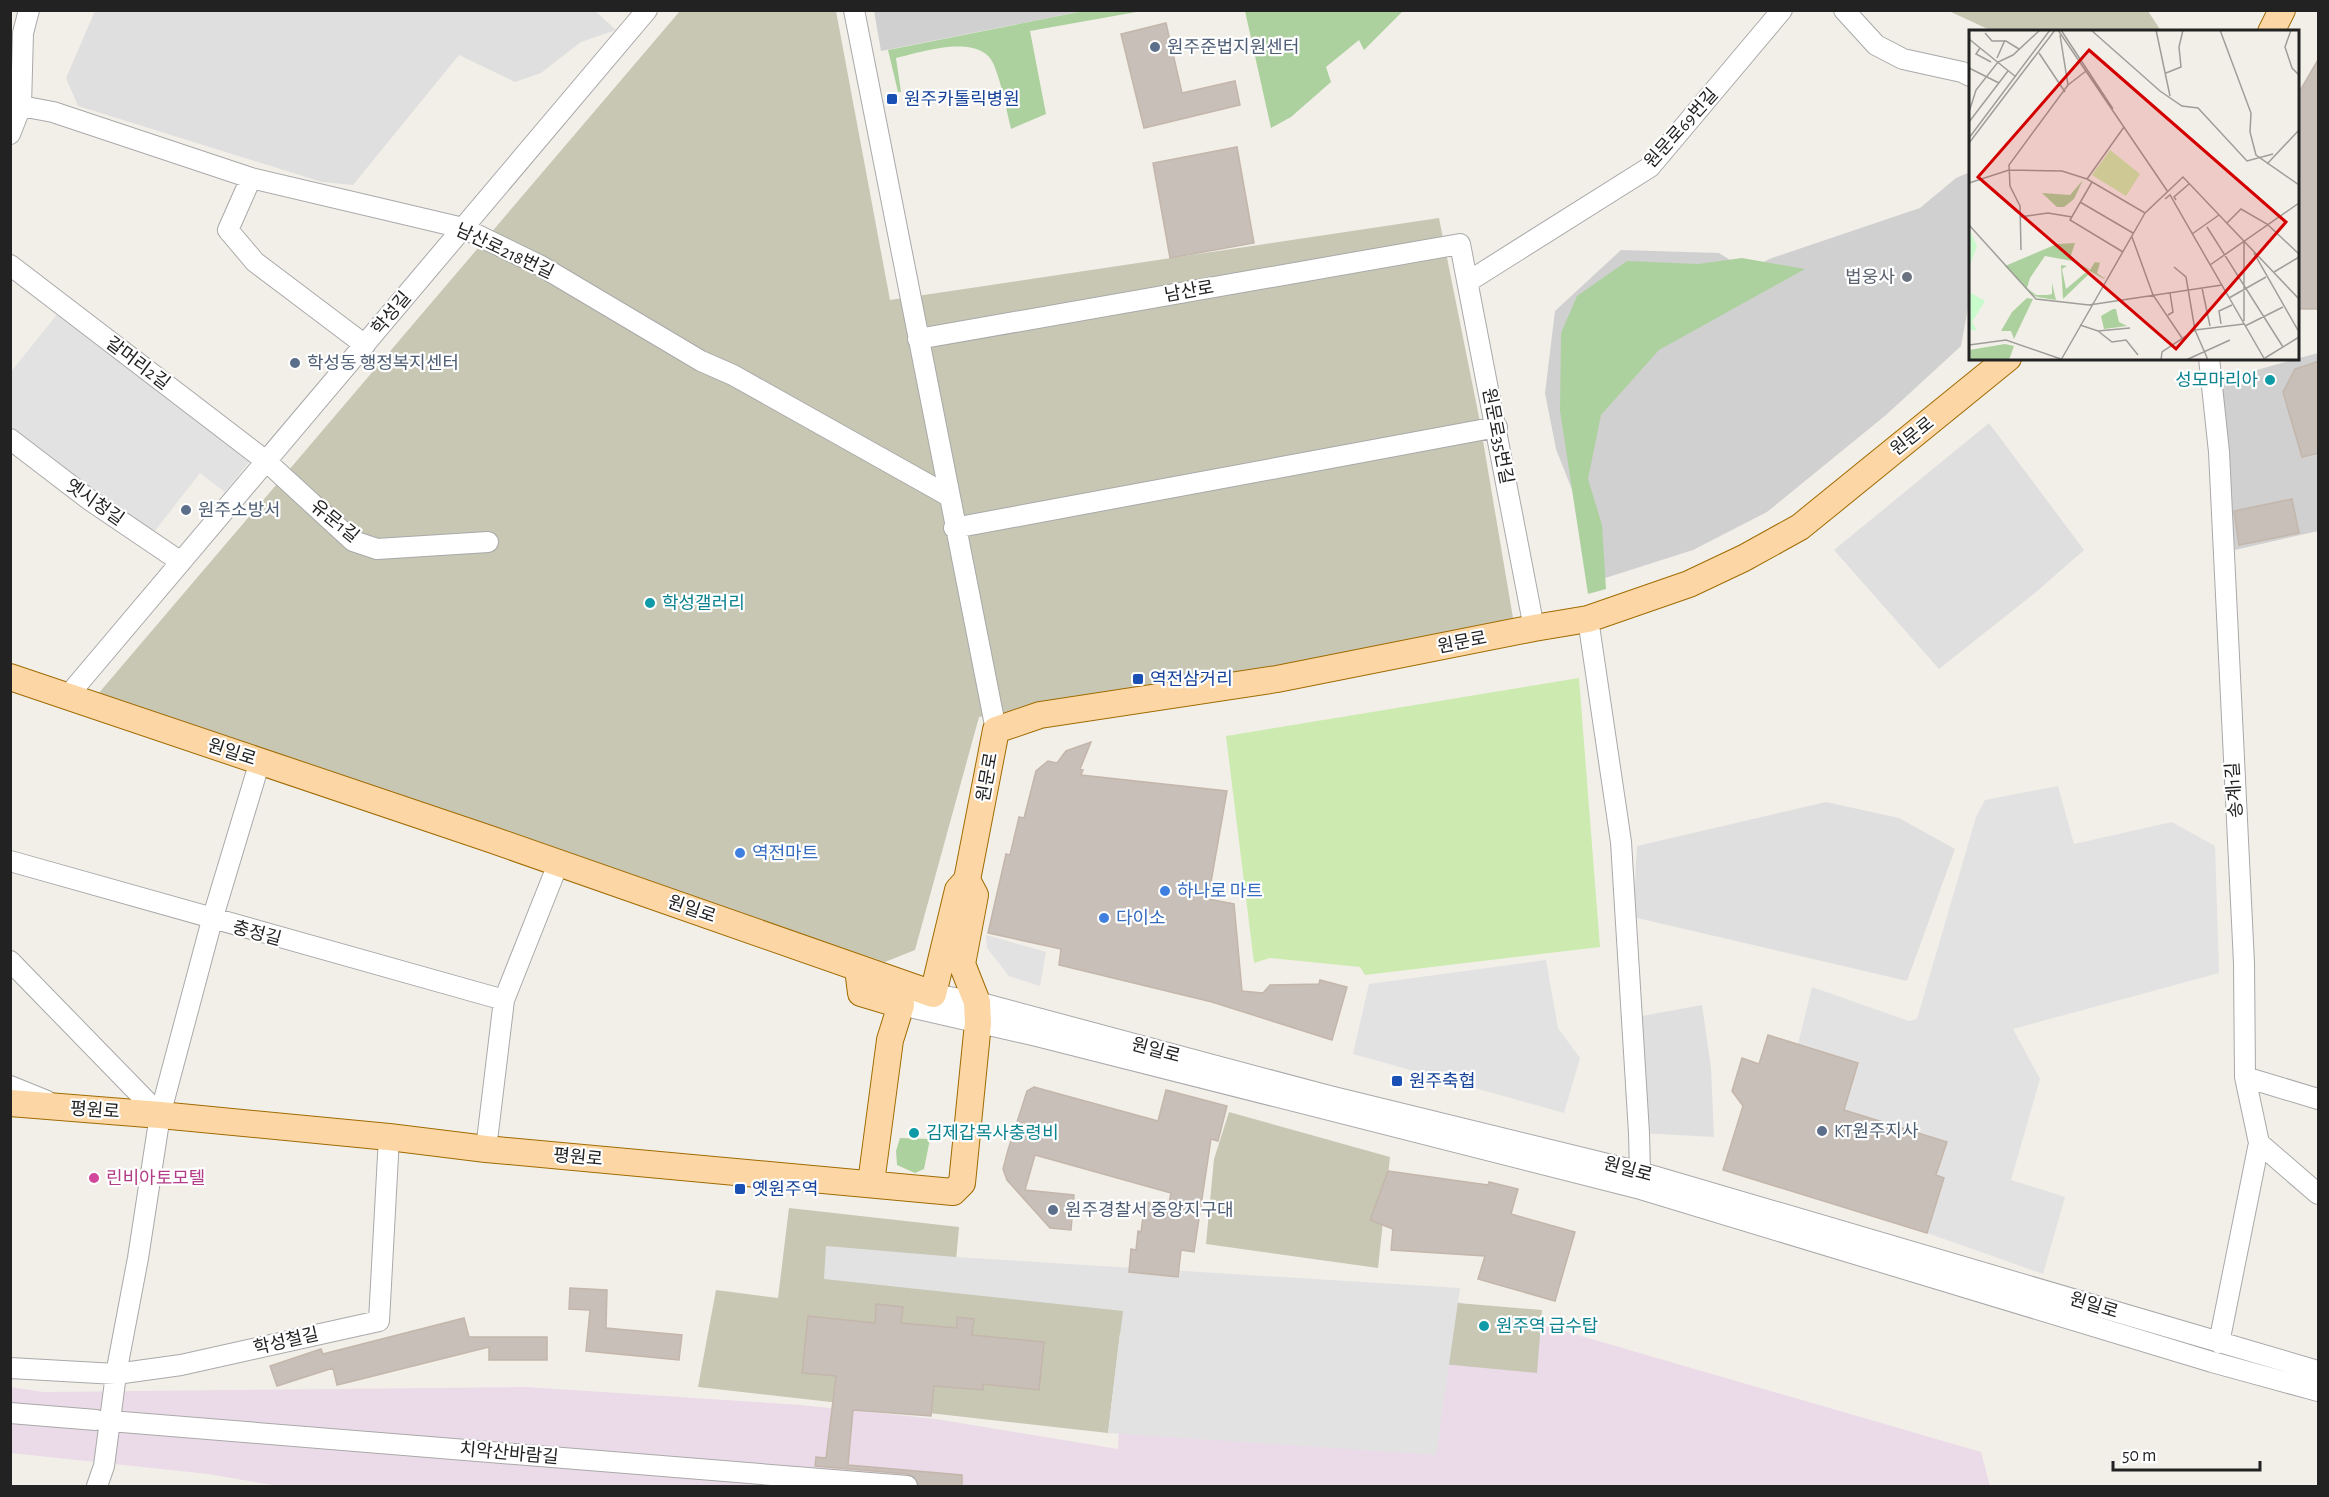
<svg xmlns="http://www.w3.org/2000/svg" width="2329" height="1497" viewBox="0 0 2329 1497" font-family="'Alegreya Sans','Noto Sans KR',sans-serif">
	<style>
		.residential { fill: #e0dfdf }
		.industrial { fill: #ebdbe8 }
		.religious { fill: #d0d0d0 }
		.construction { fill: #c7c7b4 }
		.grass { fill: #cdebb0 }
		.forest { fill: #add19e }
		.parking { fill: #e2e2e2 }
		.building { fill: #c7bfb8; stroke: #c4b6ab; stroke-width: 1.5 }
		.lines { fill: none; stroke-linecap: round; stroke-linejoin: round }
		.minor-casing { stroke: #a9a9a9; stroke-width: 22 }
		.major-casing { stroke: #a06b00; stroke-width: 28 }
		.minor { stroke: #fff; stroke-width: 20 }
		.major { stroke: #fcd6a4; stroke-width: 26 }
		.service-dot { fill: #5c6f8a; stroke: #fff; stroke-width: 2 }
		.transit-dot { fill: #1a4fb4; stroke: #fff; stroke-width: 2 }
		.worship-dot { fill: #6b7280; stroke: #fff; stroke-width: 2 }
		.culture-dot { fill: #0f9aa8; stroke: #fff; stroke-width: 2 }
		.shop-dot { fill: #3f7fe0; stroke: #fff; stroke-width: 2 }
		.hotel-dot { fill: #d1479c; stroke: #fff; stroke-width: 2 }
		.labels { text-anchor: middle; stroke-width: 4.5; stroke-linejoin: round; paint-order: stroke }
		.service-label { font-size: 18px; fill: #4e5e75; stroke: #fff; text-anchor: start }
		.transit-label { font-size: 18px; fill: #164399; stroke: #fff; text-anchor: start }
		.street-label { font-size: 18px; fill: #222; stroke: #fff }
		.worship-label { font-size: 18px; fill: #5b616d; stroke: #fff; text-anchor: end }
		.culture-label { font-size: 18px; fill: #0d838f; stroke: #fff; text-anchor: start }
		.shop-label { font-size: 18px; fill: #366cbe; stroke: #fff; text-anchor: start }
		.hotel-label { font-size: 18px; fill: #b23c85; stroke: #fff; text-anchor: start }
		.inset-road { fill: none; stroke: #9f9d99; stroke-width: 1.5 }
		.view { fill: #d40000; fill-opacity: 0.15; stroke: #d40000; stroke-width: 3 }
		.inset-edge { fill: none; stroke: #222; stroke-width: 3 }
	</style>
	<rect width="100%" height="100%" fill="#f2efe9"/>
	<path class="residential" d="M594 10 616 30 581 42 541 73 515 82 459 55 353 185 322 182 78 106 66 78 95 11Z
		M1989 423 2084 550 2035 593 1939 669 1834 550Z
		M1826 802 1899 818 1955 849 1907 981 1633 917 1637 846Z
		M1702 1005 1711 1068 1714 1137 1639 1133 1631 1018Z"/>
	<path class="industrial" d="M1396 1285 1557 1329 1981 1452 1990 1486H278L208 1474 11 1453 10 1387 44 1392 526 1387 801 1405 936 1419 1118 1449 1123 1336Z"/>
	<path class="religious" d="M874 11H1084L881 51Z
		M1970 172 1968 221 1970 297 1961 346 1886 415 1767 512 1693 550 1599 580 1601 564 1556 449 1545 393 1555 311 1621 250 1719 253 1746 270 1772 258 1920 208 1956 178Z
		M2318 353V531L2235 550 2217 381Z"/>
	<path class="construction" d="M680 11H836L890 300 1439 218 1479 417 1514 624 979 717 915 950 885 962 98 694Z
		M1949 11H2148L2161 31H1992Z
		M1229 1112 1390 1157 1378 1268 1206 1244 1214 1159Z
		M789 1208 959 1227 956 1261 1542 1310 1537 1373 1120 1333 1108 1433 698 1387 716 1290 778 1298Z"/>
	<path class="grass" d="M1579 678 1600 947 1365 975 1360 967 1270 958 1254 963 1226 736Z"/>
	<path class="forest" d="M1084 11H1142L1030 31 1046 114 1011 129C1006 108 1002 85 994 65 981 32 922 52 896 58L901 92H898L888 50Z
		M1245 11V10L1403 11 1364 50 1359 40 1326 67 1331 82 1291 117 1271 128Z
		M1742 258 1805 269 1659 350 1601 415 1588 479 1602 525 1606 589 1588 594 1560 411 1561 333 1577 296 1627 261 1698 264Z
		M900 1138 930 1139 924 1169 915 1173 897 1165 896 1151Z"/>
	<path class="parking" d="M59 312 249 462 225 492 200 473 147 541 11 433 10 373Z
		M2058 786 2074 844 2172 822 2215 846 2219 973 2013 1029 2040 1079 2011 1180 2065 1197 2043 1274 1927 1233 1944 1178 1936 1175 1946 1142 1844 1110 1858 1063 1798 1044 1812 987 1909 1021 1917 1019 1976 817 1985 800Z
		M986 935 1046 952 1040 986 1009 976 987 948Z
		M1546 960 1558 1028 1580 1058 1564 1113 1353 1054 1369 984Z
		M826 1246 956 1257 1460 1288 1436 1455 1108 1433 1123 1311 824 1279Z"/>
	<path class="building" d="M1166 23 1182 93 1235 81 1240 105 1144 128 1121 34Z
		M2319 58V309H2298V94Z
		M1237 147 1254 243 1170 258 1153 163Z
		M2319 361V453L2302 457 2283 392 2295 369Z
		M2292 499 2299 533 2239 545 2234 511Z
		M1091 742 1080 769 1083 770 1081 775 1227 791 1208 899 1234 904 1242 991 1263 993 1270 985 1319 984 1320 980 1347 987 1332 1040 1212 1002 1059 965 1061 949 988 933 1006 854 1010 855 1019 817 1024 818 1036 771 1048 761 1057 763 1066 751Z
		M1768 1035 1858 1063 1844 1110 1947 1142 1936 1175 1944 1178 1927 1233 1723 1170 1743 1106 1732 1091 1742 1058 1759 1064Z
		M1034 1087 1158 1121 1166 1090 1227 1106 1218 1141 1211 1139 1194 1252 1181 1250 1178 1277 1129 1272 1131 1249 1136 1250 1138 1231 1141 1232 1145 1202 1169 1204 1171 1193 1035 1155 1025 1190 1074 1195 1071 1230 1050 1228 1007 1180 1003 1169 1008 1150 1027 1091Z
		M1388 1171 1488 1185 1489 1182 1518 1189 1511 1214 1575 1232 1555 1301 1478 1279 1485 1256 1391 1250 1393 1229 1370 1220Z
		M570 1288 607 1290 606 1328 682 1335 679 1360 586 1351 590 1310 569 1309Z
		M876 1304 903 1307 901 1323 957 1328V1317L974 1319 972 1335 1044 1342 1039 1390 983 1384V1390L934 1386 931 1416 853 1410 848 1465 962 1475V1486H919L914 1477 908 1474 815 1466 816 1457 826 1458 836 1376 802 1373 808 1316 875 1323Z
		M464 1318 469 1337H547V1360H489V1347L337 1385 333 1368 277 1386 270 1366 321 1349 323 1354Z"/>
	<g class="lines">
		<g class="minor-casing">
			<path id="minor" d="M854 10 996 730
				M1844 10 1876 45 1903 59 1962 72 1970 76
				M21 106 53 112 251 178 463 228 541 266 701 361 733 375 947 495
				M10 134 21 106 23 33 29 10
				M251 178 228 230 255 262 365 345
				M10 265 266 461 353 541 377 549 488 542
				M1469 281 1650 167 1782 10
				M918 339 1460 244 1534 628
				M2209 358 2219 452 2244 963 2245 1077 2259 1143 2318 1194
				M10 439 91 501 181 562
				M954 528 1497 427
				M1588 619 1621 842 1639 1133 1640 1172 1638 1183
				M66 698 647 10
				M10 861 504 1000
				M10 961 160 1115
				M920 998 933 994 977 1002 1329 1096 1640 1172 2318 1371
				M901 1005 1037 1036 1637 1188 2212 1362 2318 1391
				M2245 1077 2318 1099
				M10 1086 47 1101
				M486 1149 504 1000 558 864
				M2219 1343 2259 1143
				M10 1368 116 1374 181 1365 379 1321 389 1137
				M10 1413 96 1420
				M110 1421 907 1486
				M97 1486 104 1466 116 1374 138 1258 160 1115 212 920 260 761"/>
		</g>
		<g class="major-casing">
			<path id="major" d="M2271 32 2282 10
				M10 677 490 839 933 994 958 890 967 880 996 730 1040 715 1277 679 1534 628 1588 619 1689 584 1744 558 1800 527 2008 358
				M858 969 861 993 901 1005 890 1040 871 1183
				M10 1103 160 1115 389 1137 486 1149 953 1192 962 1183 978 1023 977 1002 962 964 975 895 967 880"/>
		</g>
		<use href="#minor" class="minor"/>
		<use href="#major" class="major"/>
	</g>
	<g class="service-dot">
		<circle cx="1155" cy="47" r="6"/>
		<circle cx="295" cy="363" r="6"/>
		<circle cx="186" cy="510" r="6"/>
		<circle cx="1822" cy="1131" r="6"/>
		<circle cx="1053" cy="1210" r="6"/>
	</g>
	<g class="transit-dot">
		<rect x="886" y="93" width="12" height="12" rx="3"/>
		<rect x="1132" y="673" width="12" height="12" rx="3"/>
		<rect x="1391" y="1075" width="12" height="12" rx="3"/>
		<rect x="734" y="1183" width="12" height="12" rx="3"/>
	</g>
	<circle class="worship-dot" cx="1907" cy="277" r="6"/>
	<g class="culture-dot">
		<circle cx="2270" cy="380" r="6"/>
		<circle cx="650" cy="603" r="6"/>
		<circle cx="914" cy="1133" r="6"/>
		<circle cx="1484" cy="1326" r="6"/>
	</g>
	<g class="shop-dot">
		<circle cx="740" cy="853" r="6"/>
		<circle cx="1165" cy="891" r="6"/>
		<circle cx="1104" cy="918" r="6"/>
	</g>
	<circle class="hotel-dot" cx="94" cy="1178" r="6"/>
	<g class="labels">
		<g class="service-label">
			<text x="1167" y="53">원주준법지원센터</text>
			<text x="307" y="369">학성동 행정복지센터</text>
			<text x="198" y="516">원주소방서</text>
			<text x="1834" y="1137">KT원주지사</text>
			<text x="1065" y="1216">원주경찰서 중앙지구대</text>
		</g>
		<g class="transit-label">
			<text x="904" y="105">원주카톨릭병원</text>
			<text x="1150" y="685">역전삼거리</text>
			<text x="1409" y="1087">원주축협</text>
			<text x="752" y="1195">옛원주역</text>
		</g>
		<g class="street-label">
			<text transform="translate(1681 128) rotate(-48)" y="6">원문로69번길</text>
			<text transform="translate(505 251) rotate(25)" y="6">남산로218번길</text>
			<text transform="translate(1189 291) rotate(-10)" y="6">남산로</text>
			<text transform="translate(391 313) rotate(-50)" y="6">학성길</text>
			<text transform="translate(138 363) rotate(37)" y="6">갈머리2길</text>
			<text transform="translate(1498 436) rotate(79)" y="6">원문로35번길</text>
			<text transform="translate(1912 436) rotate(-39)" y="6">원문로</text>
			<text transform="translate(95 502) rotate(35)" y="6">옛시청길</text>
			<text transform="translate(335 521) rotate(39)" y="6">유문1길</text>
			<text transform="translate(1462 642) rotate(-11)" y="6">원문로</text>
			<text transform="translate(232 752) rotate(18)" y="6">원일로</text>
			<text transform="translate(987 777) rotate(-80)" y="6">원문로</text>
			<text transform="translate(2234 790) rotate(-94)" y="6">송계1길</text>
			<text transform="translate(692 909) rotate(19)" y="6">원일로</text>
			<text transform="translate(257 933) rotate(15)" y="6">충정길</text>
			<text transform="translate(1156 1050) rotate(15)" y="6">원일로</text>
			<text transform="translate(95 1110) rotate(4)" y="6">평원로</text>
			<text transform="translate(578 1157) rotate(5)" y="6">평원로</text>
			<text transform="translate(1628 1169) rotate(15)" y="6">원일로</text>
			<text transform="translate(2094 1305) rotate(17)" y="6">원일로</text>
			<text transform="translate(286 1341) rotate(-13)" y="6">학성철길</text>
			<text transform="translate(509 1453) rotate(5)" y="6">치악산바람길</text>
		</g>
		<g class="worship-label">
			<text x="1895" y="283">법웅사</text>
		</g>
		<g class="culture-label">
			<text x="2258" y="386" text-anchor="end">성모마리아</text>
			<text x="662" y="609">학성갤러리</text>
			<text x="926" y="1139">김제갑목사충령비</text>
			<text x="1496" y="1332">원주역 급수탑</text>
		</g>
		<g class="shop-label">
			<text x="752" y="859">역전마트</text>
			<text x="1177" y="897">하나로 마트</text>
			<text x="1116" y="924">다이소</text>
		</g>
		<g class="hotel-label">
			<text x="106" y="1184">린비아토모텔</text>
		</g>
	</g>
	<g transform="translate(1969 30)">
		<rect width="330" height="330" fill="#f2efe9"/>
		<path d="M141 120 171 144 157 166 123 145Z" fill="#cdebb0"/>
		<path d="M114 150 105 169 95 177H88L73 163 101 165ZM106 213 101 228 121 240 126 232 131 233 128 243 135 248 137 245 135 249 103 231 76 226 61 248 58 258 67 265H79L83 264V253L87 270 68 267 61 263 36 236 88 214ZM92 235 98 236 93 239 97 259 116 243 120 244 94 269ZM58 268 64 269 45 309 42 301H32L43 282ZM144 279H147L150 292 158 296 135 299 132 286ZM36 314 45 316 40 330H0V320Z" fill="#add19e"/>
		<path d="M0 198 8 216 0 237ZM0 262 16 271 3 292 8 301 0 299Z" fill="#c8facc"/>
		<path class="inset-road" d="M89 0 199 162M92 0 144 79M122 0 191 61 213 76 229 78 278 131 304 124M187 0 201 66M251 0 282 83 281 102 287 125 330 155M322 0 316 17 323 38 330 45M16 3 23 11H37L50 19M0 9 47 47M11 18 7 24 22 32M70 23 96 62M28 28 36 10M0 38 30 53M197 43 212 37 210 17 214 0M99 55 117 41M0 82 7 60 29 32 44 25 71 0M0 92 39 41M0 108 81 0M0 113 86 0M298 134 330 100M118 149 155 97M123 152 101 190 154 222M0 153 40 140 93 141 118 149 176 183 214 147 330 269M196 169 201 165 296 330M207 170 205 167 220 154M111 172 164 203M51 187 79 183 103 187M258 193 272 179 298 194 330 224M0 195 67 269 120 275 253 255M238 197 314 317M223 204 250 185M163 207 184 265 213 308M52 220 51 176 41 156 40 135 99 55 91 5M285 223 330 302M241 235 330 173M205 237 217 247 226 300 239 330M305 242 330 227M233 258 241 296M260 268 297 247M199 285 204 282 201 263M275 291V212M252 294 250 281 263 275M111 295 129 301 161 298M276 296 314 277M129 301 143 312 157 310 169 325M0 315 37 310 92 329M296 328 330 307M92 330 176 183M192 330 193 322 226 300 275 294M217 330 261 310"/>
		<path class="view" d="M120 20 317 192 207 319 9 147Z"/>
		<rect width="330" height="330" class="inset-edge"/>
	</g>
	<rect width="2329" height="1497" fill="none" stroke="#222222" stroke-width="24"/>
	<path d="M2113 1461v9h147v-9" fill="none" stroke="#222222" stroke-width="3"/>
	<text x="2122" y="1461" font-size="18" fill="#222222" stroke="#ffffff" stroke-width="4.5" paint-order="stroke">50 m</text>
</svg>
